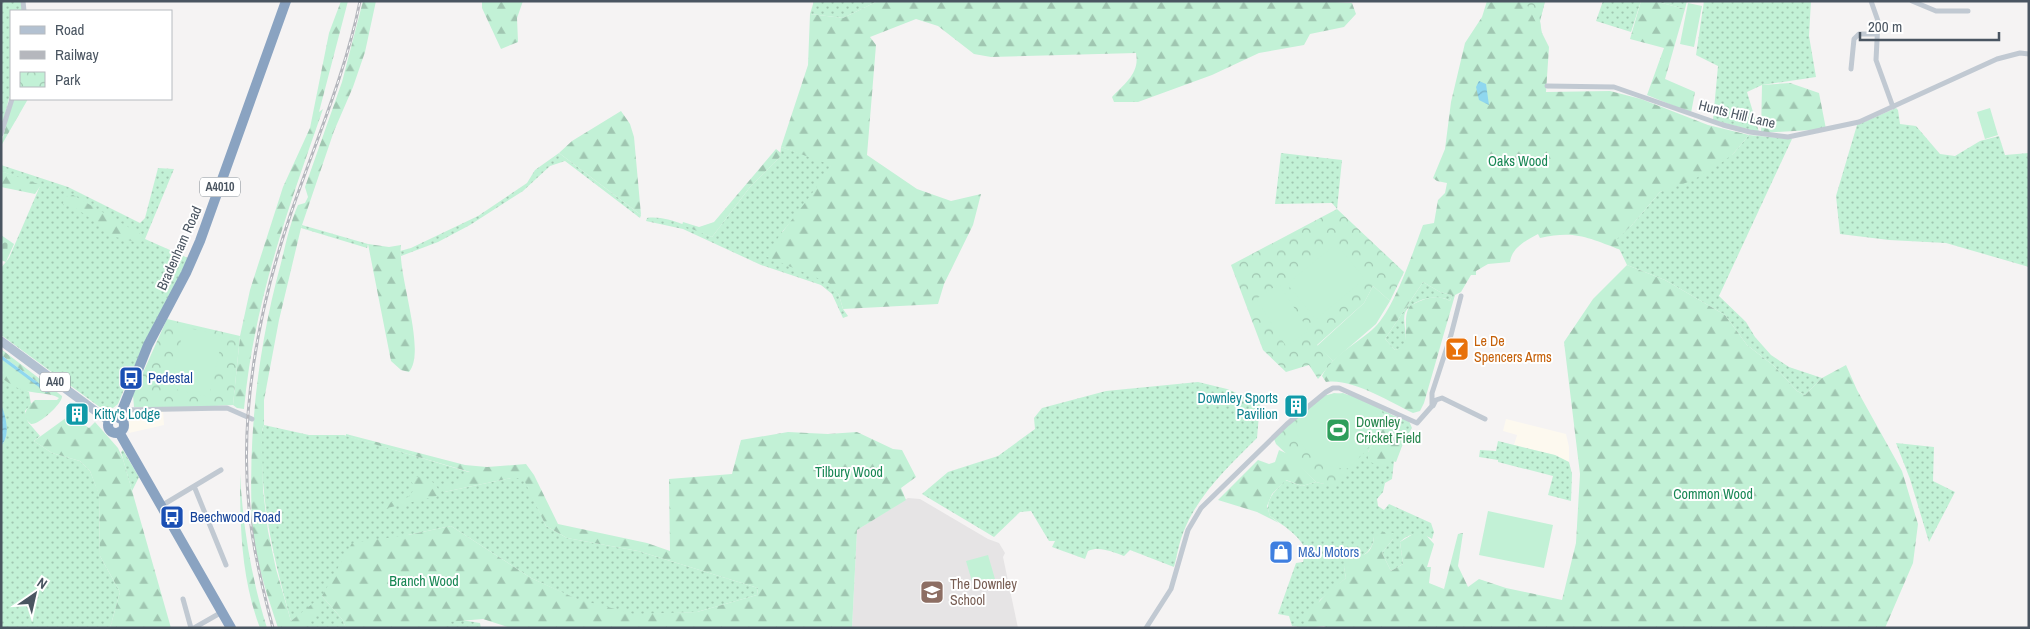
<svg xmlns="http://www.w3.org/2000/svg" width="2030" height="629" viewBox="0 0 2030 629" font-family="'Archivo Narrow',sans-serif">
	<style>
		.commercial { fill: #fdf9ef }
		.education { fill: #e6e4e5 }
		.grass { fill: url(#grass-dots) }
		.forest { fill: url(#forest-firs); fill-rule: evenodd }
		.cemetery { fill: url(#cemetery-stones) }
		.park { fill: url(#park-crowns) }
		.garden { fill: #c2f1d6 }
		.water { fill: url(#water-waves) }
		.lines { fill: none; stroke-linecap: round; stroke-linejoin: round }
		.street { stroke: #c1c9d2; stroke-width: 5 }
		.primary { stroke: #b3c1d1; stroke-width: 9 }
		.highway { stroke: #8aa3c1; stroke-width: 10 }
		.rail-casing { stroke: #b5b7bd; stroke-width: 3 }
		.rail { stroke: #fff; stroke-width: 1; stroke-dasharray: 4; stroke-linecap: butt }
		.labels { text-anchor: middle; stroke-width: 4; stroke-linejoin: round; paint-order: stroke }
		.shield { fill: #fff; stroke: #808890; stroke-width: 1 }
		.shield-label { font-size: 12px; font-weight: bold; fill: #4a5561 }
		.street-label { font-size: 14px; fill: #4a5561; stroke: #fff }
		.park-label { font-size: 14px; fill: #168653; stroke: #fff }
		.food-label { font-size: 14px; fill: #c56008; stroke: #fff; text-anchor: start }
		.transit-label { font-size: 14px; fill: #164399; stroke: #fff; text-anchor: start }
		.culture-label { font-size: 14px; fill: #0d838f; stroke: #fff; text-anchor: end }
		.leisure-label { font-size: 14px; fill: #27864d; stroke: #fff; text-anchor: start }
		.shop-label { font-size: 14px; fill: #366cbe; stroke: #fff; text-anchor: start }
		.education-label { font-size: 14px; fill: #785e54; stroke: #fff; text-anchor: start }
	</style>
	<defs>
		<pattern id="grass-dots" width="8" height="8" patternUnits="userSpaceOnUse" patternTransform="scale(1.25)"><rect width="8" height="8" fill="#c2f1d6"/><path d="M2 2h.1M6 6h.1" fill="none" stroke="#a0c6b1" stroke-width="1.8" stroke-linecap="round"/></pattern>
		<pattern id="forest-firs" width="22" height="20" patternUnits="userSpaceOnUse" patternTransform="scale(1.25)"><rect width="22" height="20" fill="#c2f1d6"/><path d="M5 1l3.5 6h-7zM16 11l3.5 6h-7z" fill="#a0c6b1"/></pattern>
		<pattern id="cemetery-stones" width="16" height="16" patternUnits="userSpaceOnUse" patternTransform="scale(1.25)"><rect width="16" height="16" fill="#c2f1d6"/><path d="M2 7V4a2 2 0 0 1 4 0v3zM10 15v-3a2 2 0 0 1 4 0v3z" fill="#a0c6b1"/></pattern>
		<pattern id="park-crowns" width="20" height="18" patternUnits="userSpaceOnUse" patternTransform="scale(1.25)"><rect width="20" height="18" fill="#c2f1d6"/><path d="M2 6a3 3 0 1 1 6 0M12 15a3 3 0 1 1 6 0" fill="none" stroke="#a0c6b1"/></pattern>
		<pattern id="water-waves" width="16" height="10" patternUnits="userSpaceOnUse" patternTransform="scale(1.25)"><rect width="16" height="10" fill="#8fd7ef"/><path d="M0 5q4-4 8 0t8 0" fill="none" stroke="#77b1c5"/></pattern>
	</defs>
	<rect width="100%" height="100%" fill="#f5f3f3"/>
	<path class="commercial" d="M134 411H163L164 425 129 433V415Z
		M1506 419 1566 434 1569 447V462L1555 455 1514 445 1517 435 1503 431Z"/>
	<path class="education" d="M908 498 920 499 988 539 999 543 1005 553 1003 557 1018 628H852L857 530Z"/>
	<path class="grass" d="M1 1H23L26 11H11V91L1 129Z
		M814 1H878L843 18 810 14Z
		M1603 1H1641L1631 32 1596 21Z
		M1654 1H1687L1685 9Z
		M1704 1H1811L1809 36 1816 77 1762 85 1747 92 1759 132 1713 120 1718 66 1696 55Z
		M1896 108 1898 110 1900 124 1916 126 1940 154 1955 156 1980 141 1999 136 2005 155 2029 153V267L1946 243 1889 240 1840 234 1836 196 1857 125Z
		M1749 135 1792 139 1719 296 1746 322 1755 337 1771 355 1789 367 1822 378 1805 395 1797 391 1774 366 1747 345 1725 315 1665 280 1627 265 1615 240 1632 225 1660 192 1733 154Z
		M781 147 832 164 812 197 782 232 818 277 830 283 839 295 843 309 848 316 843 318 832 294 821 285 761 265 683 229 646 221 647 218C668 215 693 229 712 237L750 187 780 157Z
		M559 153 641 215 640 218 565 161 550 166 523 191 470 225 438 242 401 256 400 251 411 248 478 216 527 183 535 170Z
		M1281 153 1342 160 1337 209 1332 203 1275 204Z
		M1 165 68 187 140 223 145 218 158 168 174 169 145 239 188 258C166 307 138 353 118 404L113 408H101L1 335V268L9 258 40 186 1 171Z
		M302 225 368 244 367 248 301 228Z
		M1423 282 1440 292 1452 295 1450 301C1439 293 1411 299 1405 313 1401 324 1414 347 1395 350L1385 339Z
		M1 378 29 392 31 404 25 411 28 422 40 436 34 441 52 453 80 461 90 471 99 494 100 556 120 592 110 628H1V446C12 434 3 417 1 403 0 395 1 386 1 378Z
		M1198 382 1227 389 1260 403 1257 438C1229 466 1198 494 1183 533 1179 543 1177 556 1174 567L1130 550 1124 556C1112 552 1100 546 1088 551L1085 559 1052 547 1055 541H1049L1031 511 1020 512 994 537 922 494 948 472 998 456 1035 429 1034 418 1042 408 1106 391Z
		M1380 408 1392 415 1409 421 1412 428 1404 441 1396 435 1391 424 1383 429 1368 452 1394 461 1392 479 1385 483 1383 492 1377 499 1378 506 1384 510 1389 504 1431 523 1434 532 1432 539C1421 531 1409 533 1400 542L1403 564 1391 571 1382 553 1393 539 1374 537C1372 556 1357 557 1344 567L1346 578 1320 600 1307 628 1292 626 1289 616 1278 614 1296 563 1303 562 1304 557 1308 554C1300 535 1285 527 1270 516 1263 499 1276 492 1285 480L1302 486 1316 482 1324 484 1334 483 1375 439 1384 417Z
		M264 425 309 435H344L472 473 458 484 444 492 511 478H524L546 526 567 538 638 551 758 588 757 595 697 612 634 615 578 600 531 578 451 526 408 535 322 596 342 619 346 628H299L305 611 291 621C276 567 264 519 262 463 262 451 259 435 264 425Z
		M1498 441 1555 455 1569 462 1572 474 1571 501 1548 495 1553 476 1498 462V460L1479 457 1480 450 1496 451Z
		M1896 443 1934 447 1933 481 1955 492 1929 542 1910 479Z
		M123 450 139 477 132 491 121 452Z
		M442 617 480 623 481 628H444Z"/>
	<path class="forest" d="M341 1H348L319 112 323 109C288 210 254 301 244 409L237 408 233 405 240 336 250 290 283 187 310 128 329 33Z
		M363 1H376L365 52 353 87 334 131 301 228 279 320 264 400V425L262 430 263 490 268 531 276 569 291 621 317 600 323 607 322 610 299 628H278C267 594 254 557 252 521 248 434 258 347 281 263 286 243 290 223 298 205L305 203 308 197 305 187 342 82Z
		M482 1H523L517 18 518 42 501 49 482 8Z
		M878 1H1318L1352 3 1356 14 1344 27 1310 34 1304 45 1259 53 1212 75 1138 102H1114L1112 97C1125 83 1140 73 1136 53L991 57 974 54 938 26 916 19 870 37 876 45 867 155 917 189 951 201 981 194 973 225 944 284 938 304 843 309 839 295 829 283 765 256C786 225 812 197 831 165L781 147 808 65 810 14 843 18Z
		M1487 1H1545L1540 21 1541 31 1549 47 1546 92 1610 91 1641 99 1708 125 1749 135 1733 154 1717 166 1691 181 1660 192 1632 225 1616 240 1621 250C1588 238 1576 230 1540 238L1538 234C1525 241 1512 248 1510 262L1488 264 1476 271V275H1471L1461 292 1455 295 1424 403 1420 411 1413 413C1390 402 1352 378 1326 382L1322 376C1333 354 1359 343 1375 327 1395 307 1413 252 1423 225L1434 223 1438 200 1445 193 1447 183 1437 181 1433 178 1445 149 1451 102 1465 43 1482 17ZM1423 282 1440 292 1452 295 1450 301C1437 293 1422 299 1410 306 1400 319 1414 346 1395 350L1385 339Z
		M1641 1H1654L1685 9 1665 79 1695 92 1691 113 1647 95 1664 48 1630 39Z
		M1790 83 1819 93 1826 129 1761 133 1762 85Z
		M12 99H28L1 146Z
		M621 111 630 124 634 137 641 215 559 153 572 141Z
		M776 149 781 153 780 157 750 187 712 237 682 225 683 222 699 227 714 222Z
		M1 171 41 185 35 194 1 187Z
		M73 195 142 235 145 239 139 243 116 237 73 206 63 205 64 197Z
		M368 244 389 247 401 245C397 274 427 351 409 372L401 370 391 361Z
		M1627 265 1665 280 1725 315 1747 345 1774 366 1797 391 1805 395 1822 378 1846 365 1857 390 1902 471 1918 524 1913 563 1885 628H1327L1324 626 1307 628 1304 620 1306 616 1329 591 1346 578 1344 567C1354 551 1371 563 1374 537L1384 532 1394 533 1393 539 1382 553 1391 571 1403 564 1400 542 1413 534H1425L1434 544 1427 567H1431L1429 583 1444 589 1458 534 1463 533 1458 566 1468 587 1479 579 1506 588 1562 600 1576 543 1580 474 1564 342 1593 299Z
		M1 349 62 396C63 403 39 425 31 424 20 416 27 407 35 400H57L59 398C49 392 34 394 23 390 15 388 8 382 1 378V359L48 390 1 355Z
		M70 415 89 428 95 422 118 448 123 459 171 628H110L120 592 100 556 99 495 90 471 80 461 52 453 34 441Z
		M1387 423 1391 424 1396 435 1404 441 1396 462 1389 460 1382 467 1368 461V452Z
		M788 432 828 434 857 432 893 449 902 450 916 477 901 488 906 500 857 530 852 628H511L483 619 447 622 444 628H346L342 619 322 596 352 543 408 535 451 526 531 578 577 599 634 614 697 612 757 595 758 588 638 551 567 538 546 526 523 478H511L444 492 441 489 443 486 458 484 459 476 470 472 346 436V434L465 465 487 467 526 464 534 475 558 524 647 543 670 551 669 479 732 474 741 440Z
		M1279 450 1288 454 1316 482 1302 486 1286 480 1272 494 1267 506 1270 516 1279 523 1257 512 1218 500 1258 460 1269 464 1275 462Z
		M240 474C243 527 251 577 267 628H260C241 578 240 526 240 474Z
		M415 477C428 476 434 481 440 492L437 496 383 509 384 504 408 497 413 491H417L411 481Z"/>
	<path class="cemetery" d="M1 235 14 244 6 262 1 260Z"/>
	<path class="park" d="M1525 1H1545L1540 21 1542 34Z
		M1337 209 1404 272 1390 301 1373 286 1364 303 1317 345 1333 361 1318 379 1309 365 1286 372 1263 350 1231 265Z
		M167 319 240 336 233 405 197 407H134L133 395Z
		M1343 393 1382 411C1389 432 1348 470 1334 484H1324L1316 482 1276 444 1274 439 1294 419 1326 395Z"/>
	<path class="garden" d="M1688 3 1702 6 1694 47 1680 44Z
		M1990 108 1998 135 1985 139 1977 112Z
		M1336 244 1365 279 1316 319 1287 284Z
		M1279 284 1309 331 1286 346 1256 299Z
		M1373 286 1390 301 1376 324 1333 361 1317 346 1364 303Z
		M184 327 223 336 209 397 170 388Z
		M1334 393 1350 395 1380 408C1393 429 1361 454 1349 468 1324 470 1301 454 1296 429 1296 413 1320 397 1334 393Z
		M1488 511 1553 525 1544 568 1479 555Z
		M988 555 995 579 973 585 966 561Z"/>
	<path class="water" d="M1479 81 1486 84 1489 105 1479 100 1476 87Z
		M1 355 48 390 47 393 1 359Z
		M1 404C6 417 11 435 1 446Z"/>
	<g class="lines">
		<path class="street" d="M23 1 24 11
			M1871 1 1878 21 1876 60 1893 107
			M1912 1 1936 11H1968
			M1851 69 1854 39 1859 34H1877
			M1547 86 1614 87 1723 125 1750 132 1788 137 1859 122 1997 59 2020 53 2029 54
			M1 134 12 99
			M1433 406 1436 400 1442 398 1485 419
			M123 410 227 408 252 419
			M194 486 226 565
			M161 506 221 470
			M183 599 191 628
			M194 628 222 612
			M1146 628 1171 589 1188 530 1201 508 1287 424 1326 392 1333 388H1339L1417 423 1432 406V393L1451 335 1461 296"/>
		<path class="primary" d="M1 341 109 421"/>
		<path class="highway" d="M108 425a8 8 0 1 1 16 0a8 8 0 1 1-16 0Z
			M119 418 148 345 186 273 200 241 286 1
			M119 432 231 628"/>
		<g class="rail-casing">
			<path id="rail" d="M273 628C263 591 254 555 250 517 238 418 258 310 290 216 314 145 345 76 360 1"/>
		</g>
		<use href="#rail" class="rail"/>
	</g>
	<defs>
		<g id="bar-square" transform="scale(1.25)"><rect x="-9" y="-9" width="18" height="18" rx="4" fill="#e8710a" stroke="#fff"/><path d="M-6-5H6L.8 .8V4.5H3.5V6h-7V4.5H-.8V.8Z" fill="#fff"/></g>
		<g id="bus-square" transform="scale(1.25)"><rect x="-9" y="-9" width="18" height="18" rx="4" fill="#1a4fb4" stroke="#fff"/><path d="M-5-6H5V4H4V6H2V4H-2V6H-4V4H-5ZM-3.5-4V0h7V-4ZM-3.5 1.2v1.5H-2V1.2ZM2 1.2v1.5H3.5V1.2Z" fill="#fff"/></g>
		<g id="building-square" transform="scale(1.25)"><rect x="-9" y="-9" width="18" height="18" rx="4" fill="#0f9aa8" stroke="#fff"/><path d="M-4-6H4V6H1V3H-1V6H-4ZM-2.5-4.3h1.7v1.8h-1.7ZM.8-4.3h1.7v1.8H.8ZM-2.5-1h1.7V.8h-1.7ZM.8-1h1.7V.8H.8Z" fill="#fff"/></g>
		<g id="stadium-square" transform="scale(1.25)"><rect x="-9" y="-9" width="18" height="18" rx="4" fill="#2e9e5b" stroke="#fff"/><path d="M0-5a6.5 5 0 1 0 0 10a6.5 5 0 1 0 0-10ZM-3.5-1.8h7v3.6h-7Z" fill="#fff"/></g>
		<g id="shop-square" transform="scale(1.25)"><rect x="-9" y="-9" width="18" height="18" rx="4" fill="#3f7fe0" stroke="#fff"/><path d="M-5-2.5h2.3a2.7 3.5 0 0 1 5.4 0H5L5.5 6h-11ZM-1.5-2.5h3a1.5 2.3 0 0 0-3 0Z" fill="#fff"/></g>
		<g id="school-square" transform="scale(1.25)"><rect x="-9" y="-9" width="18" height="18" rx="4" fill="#8d6e63" stroke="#fff"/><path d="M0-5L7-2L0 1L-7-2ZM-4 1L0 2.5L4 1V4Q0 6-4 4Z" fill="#fff"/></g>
	</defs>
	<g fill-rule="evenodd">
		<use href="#bar-square" x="1457" y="349"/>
		<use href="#bus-square" x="131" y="378"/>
		<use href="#building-square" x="1296" y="406"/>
		<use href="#building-square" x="77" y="414"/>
		<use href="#stadium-square" x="1338" y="430"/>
		<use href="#bus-square" x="172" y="517"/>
		<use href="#shop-square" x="1281" y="552"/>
		<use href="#school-square" x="932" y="592"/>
	</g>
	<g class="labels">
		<g class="shield">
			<rect x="200" y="177.5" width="40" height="19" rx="4"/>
			<rect x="40" y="372.5" width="30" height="19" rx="4"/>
		</g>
		<g class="shield-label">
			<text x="220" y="191">A4010</text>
			<text x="55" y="386">A40</text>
		</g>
		<g class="street-label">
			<text transform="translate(1737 114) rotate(14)" y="5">Hunts Hill Lane</text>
			<text transform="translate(179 248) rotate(-66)" y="5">Bradenham Road</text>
		</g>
		<g class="park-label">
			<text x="1518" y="166">Oaks Wood</text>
			<text x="849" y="477">Tilbury Wood</text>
			<text x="1713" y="499">Common Wood</text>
			<text x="424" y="586">Branch Wood</text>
		</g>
		<g class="food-label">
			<text x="1474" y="346">Le De<tspan x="1474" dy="16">Spencers Arms</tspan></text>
		</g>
		<g class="transit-label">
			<text x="148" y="383">Pedestal</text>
			<text x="190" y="522">Beechwood Road</text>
		</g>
		<g class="culture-label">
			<text x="1278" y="403">Downley Sports<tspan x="1278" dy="16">Pavilion</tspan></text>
			<text x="94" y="419" text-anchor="start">Kitty's Lodge</text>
		</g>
		<g class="leisure-label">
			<text x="1356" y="427">Downley<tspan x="1356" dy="16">Cricket Field</tspan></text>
		</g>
		<g class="shop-label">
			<text x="1298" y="557">M&amp;J Motors</text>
		</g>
		<g class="education-label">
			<text x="950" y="589">The Downley<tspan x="950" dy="16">School</tspan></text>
		</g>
	</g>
	<rect width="2030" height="629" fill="none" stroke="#4a5561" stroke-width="5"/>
	<rect x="10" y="10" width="162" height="90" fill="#ffffff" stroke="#b7bbc0"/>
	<rect x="20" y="26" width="25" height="8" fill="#b3c1d1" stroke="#b7bbc0"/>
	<text x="55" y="35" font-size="15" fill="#4a5561">Road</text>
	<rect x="20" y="51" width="25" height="8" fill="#b5b7bd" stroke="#b7bbc0"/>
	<text x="55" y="60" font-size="15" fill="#4a5561">Railway</text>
	<rect x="20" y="72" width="25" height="15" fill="url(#park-crowns)" stroke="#b7bbc0"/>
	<text x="55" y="85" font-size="15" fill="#4a5561">Park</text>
	<g transform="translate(35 594) rotate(34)" stroke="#ffffff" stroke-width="4" paint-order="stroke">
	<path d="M0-4L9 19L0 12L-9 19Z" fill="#4a5561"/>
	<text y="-8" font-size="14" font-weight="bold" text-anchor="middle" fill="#4a5561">N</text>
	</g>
	<path d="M1860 32v8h139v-8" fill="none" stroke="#4a5561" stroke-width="2.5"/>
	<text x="1868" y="32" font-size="15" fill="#4a5561" stroke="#ffffff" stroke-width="4" paint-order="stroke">200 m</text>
</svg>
